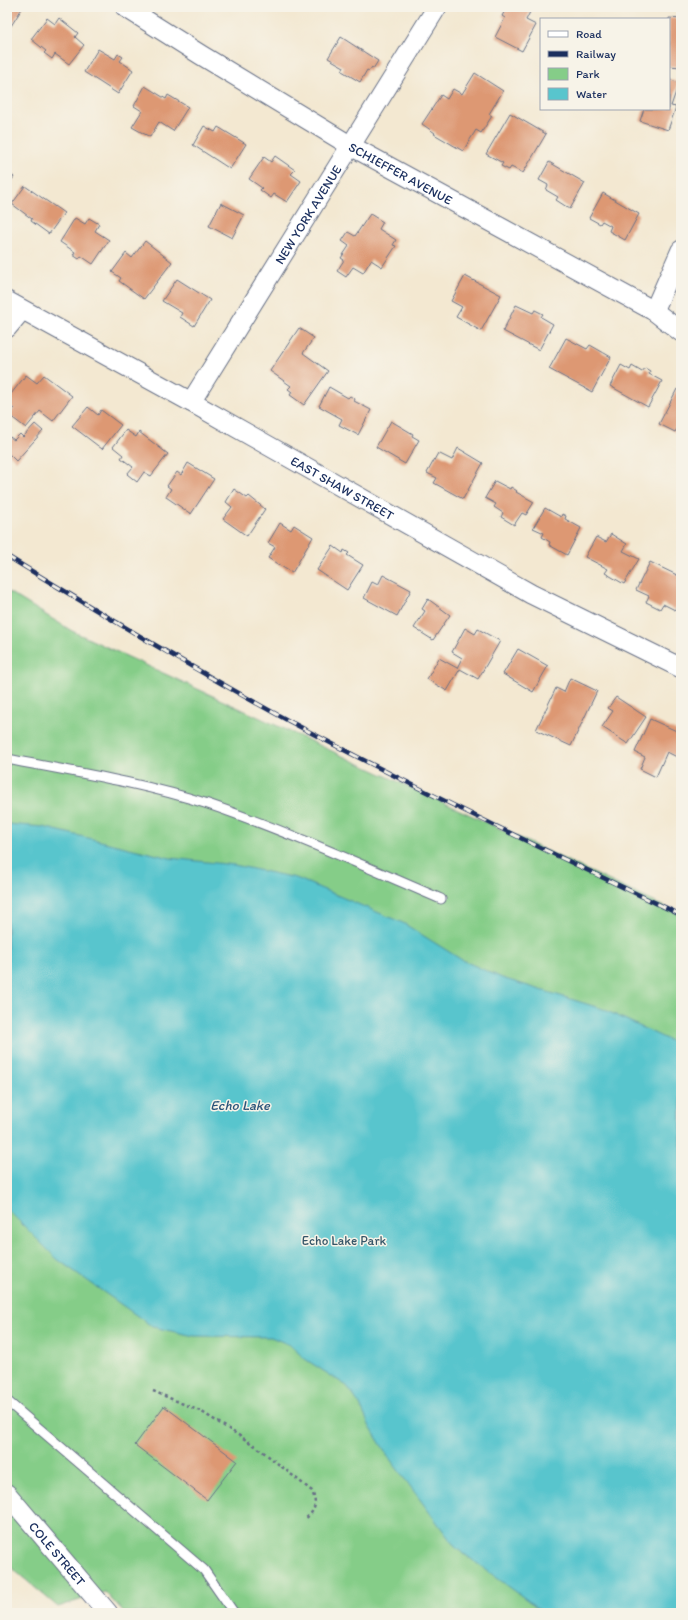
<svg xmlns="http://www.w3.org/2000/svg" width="688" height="1620" viewBox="0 0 688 1620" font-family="Itim,sans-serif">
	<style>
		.green { fill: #85cd88; stroke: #507e73 }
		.water { fill: #58c5cd; stroke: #3a7a96 }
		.building { fill: #dd9873 }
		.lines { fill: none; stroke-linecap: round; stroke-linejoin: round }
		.service-casing { stroke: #677086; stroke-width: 11 }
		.minor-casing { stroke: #677086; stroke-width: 21 }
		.path { stroke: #677086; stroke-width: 2.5; stroke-dasharray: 3 3; stroke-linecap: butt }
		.service { stroke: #fff; stroke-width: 9 }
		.minor { stroke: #fff; stroke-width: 19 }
		.rail-casing { stroke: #1b2f5e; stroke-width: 4.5 }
		.rail { stroke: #f7f3e8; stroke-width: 3; stroke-dasharray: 9; stroke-linecap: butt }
		.labels { text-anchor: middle; stroke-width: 3; stroke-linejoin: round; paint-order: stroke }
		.street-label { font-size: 13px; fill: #1b2f5e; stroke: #f7f3e8 }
		.park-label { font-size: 13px; fill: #365668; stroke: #f7f3e8 }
		.water-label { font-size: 14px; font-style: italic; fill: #2a547a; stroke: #f7f3e8 }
	</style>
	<rect width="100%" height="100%" fill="#f7f3e8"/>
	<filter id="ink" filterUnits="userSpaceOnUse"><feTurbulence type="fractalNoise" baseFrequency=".025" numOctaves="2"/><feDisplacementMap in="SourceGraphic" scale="8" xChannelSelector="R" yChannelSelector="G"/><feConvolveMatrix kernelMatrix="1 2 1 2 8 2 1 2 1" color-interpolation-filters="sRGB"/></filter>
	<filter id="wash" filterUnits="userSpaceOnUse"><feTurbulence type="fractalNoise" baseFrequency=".012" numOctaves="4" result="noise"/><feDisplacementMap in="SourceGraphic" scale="16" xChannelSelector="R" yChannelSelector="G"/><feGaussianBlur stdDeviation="0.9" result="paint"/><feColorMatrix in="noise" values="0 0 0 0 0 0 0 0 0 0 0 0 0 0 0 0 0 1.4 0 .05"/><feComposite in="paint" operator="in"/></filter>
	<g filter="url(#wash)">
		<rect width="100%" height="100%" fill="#f3e8d1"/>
		<path class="green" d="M7 591 72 631 490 824 681 915V1613H124L105 1592 58 1607 7 1564Z"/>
		<path class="water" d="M7 824 43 827 170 858 234 865 296 878 403 923 462 960 502 978 603 1009 681 1046V1613H545L456 1548 390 1459 370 1427 360 1405 347 1386 305 1359 290 1345 271 1337 194 1336 153 1327 57 1259 7 1209Z"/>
		<g id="blocks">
			<path class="building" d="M7 7H23L11 26 7 24Z
				M507 7H525L531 10 526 20 536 25 522 51 495 37 505 18 502 16Z
				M47 18 55 24 59 18 78 33 75 37 84 45 69 64 55 54 52 59 44 53 46 51 31 39Z
				M669 18 681 19V67L669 66Z
				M341 37 378 61 373 69 372 67 369 71 367 70 360 82 342 71 344 67 328 58Z
				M98 49 115 59 118 54 123 57 120 61 133 70 118 94 84 72Z
				M475 73 503 91 489 114 492 116 481 133 476 130 463 151 434 134 435 133 422 124 441 95 447 99 453 89 462 94Z
				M669 79 679 83 671 106 676 107 668 130 640 121 644 109H669Z
				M145 86 166 99 168 95 188 107 173 131 159 122 150 137 132 127 142 111 134 106Z
				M510 113 546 134 523 173 511 167 509 170 501 166 503 163 486 154Z
				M204 126 215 132 218 127 246 144 230 169 193 145Z
				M275 156 295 170 291 174 301 181 287 202 274 194 271 198 260 190 262 188 249 179 264 157 271 162Z
				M549 162 585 183 570 209 556 200 558 197 546 190 548 185 539 180Z
				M7 171 14 177 7 186Z
				M25 186 64 213 49 234 31 221 32 219 12 204Z
				M603 193 639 214 625 240 609 231 611 226 602 221 600 224 589 218Z
				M221 203 244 215 232 238 209 226Z
				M370 214 383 222 379 229 396 240 393 245 396 246 382 267 371 260 363 273 353 267 346 277 337 271 344 260 341 258 349 246 342 241 348 232 355 236Z
				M75 218 85 224 89 218 99 224 95 231 109 240 93 264 81 256 79 259 73 255 75 252 60 242Z
				M145 241 172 262 144 299 119 281 121 278 112 272 126 253 132 258Z
				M465 276 501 295 481 331 456 317 462 307 451 301Z
				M177 279 210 300 194 326 180 317 182 313 162 301Z
				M516 305 533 313 535 310 543 314 541 317 553 324 539 350 503 331Z
				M299 328 314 338 303 353 328 371 304 405 290 395 292 392 288 389 291 386 270 371Z
				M566 338 587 349 590 345 611 357 592 392 549 369Z
				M621 365 630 370 632 366 642 372 645 368 650 371 649 374 662 381 648 407 610 386Z
				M26 375 37 383 44 375 72 396 53 421 40 411 26 428 9 415 14 409 7 404V399Z
				M329 387 348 398 350 396 355 399 354 401 371 410 358 435 339 425 342 419 319 406Z
				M677 389 681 391V431L677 429 675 432 659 424Z
				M88 407 98 415 101 410 121 425 102 449 72 426Z
				M391 421 413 434 412 436 419 440 405 464 376 447Z
				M35 424 43 431 16 461 7 452V440L10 437 14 440 20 434 23 437Z
				M126 430 136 437 139 432 168 454 151 476 144 472 137 482 127 474 133 467 121 458 123 455 113 447Z
				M458 448 483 463 463 499 434 483 437 478 427 473 438 453 452 460Z
				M188 463 214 479 191 514 166 497 171 489 167 486 177 472 181 475Z
				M495 481 510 489 511 487 517 491 516 492 534 502 526 515 522 513 514 525 501 517 503 513 494 507 496 504 485 498Z
				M234 489 247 498 249 496 265 509 247 536 223 519 232 507 226 502Z
				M545 508 561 517 562 514 566 516 565 519 581 528 567 555 549 545 550 542 542 537 544 533 533 528Z
				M280 523 291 530 294 525 313 537 292 573 268 558 275 547 268 543Z
				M611 534 627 544 623 551 639 559 624 584 605 573 608 569 585 557 596 537 606 542Z
				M333 546 343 553 344 550 349 553 347 555 363 565 347 590 317 570Z
				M650 562 681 577V597L675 610 663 604 660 609 646 602 649 596 636 590Z
				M383 575 411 590 397 616 364 598 372 582 378 585Z
				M428 599 450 615 433 640 414 628 425 611 422 609Z
				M465 628 475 634 478 629 500 641 478 679 460 669 447 691 427 679 439 658 457 668 462 658 452 652Z
				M518 649 548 666 533 692 503 674Z
				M570 678 597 691 571 746 536 730 556 688 564 692Z
				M616 697 646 717 628 744 602 727 613 711 608 708Z
				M650 719 681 733V759L667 752 656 777 640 769 645 757 635 752Z
				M164 1406 237 1461 207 1500 135 1445Z"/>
		</g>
	</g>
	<g filter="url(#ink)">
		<use href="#blocks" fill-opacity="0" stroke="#677086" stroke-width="1"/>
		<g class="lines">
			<g class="service-casing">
				<path id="service" d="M7 759C74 772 143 783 208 804 287 831 364 866 441 899
					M7 1401 204 1570 234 1613"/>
			</g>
			<g class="minor-casing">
				<g id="minor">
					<path id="s1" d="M125 7 201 55 351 146 654 311 681 332"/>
					<path id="s2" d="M7 301 191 402 531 594 681 668"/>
					<path d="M654 311 681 250"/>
					<path d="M7 328 22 310"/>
					<path id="s3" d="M191 402 437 7"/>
					<path id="s4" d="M7 1494 108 1613"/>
				</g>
			</g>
			<path class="path" d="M153 1391 202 1412 257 1447 312 1491C317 1504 316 1510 305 1519"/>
			<use href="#service" class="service"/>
			<use href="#minor" class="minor"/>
			<g class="rail-casing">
				<path id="rail" d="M7 556C100 613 193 669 289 721 418 790 549 852 681 915"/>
			</g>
			<use href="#rail" class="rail"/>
		</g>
	</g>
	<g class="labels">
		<g class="street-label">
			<text dy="5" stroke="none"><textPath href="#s1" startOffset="322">SCHIEFFER AVENUE</textPath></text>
			<text dy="5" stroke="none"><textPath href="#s3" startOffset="221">NEW YORK AVENUE</textPath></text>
			<text dy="5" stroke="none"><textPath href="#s2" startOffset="384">EAST SHAW STREET</textPath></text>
			<text dy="5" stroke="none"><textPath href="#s4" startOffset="78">COLE STREET</textPath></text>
		</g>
		<g class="park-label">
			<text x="344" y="1245">Echo Lake Park</text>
		</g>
		<g class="water-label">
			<text x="240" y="1110">Echo Lake</text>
		</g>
	</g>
	<rect width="688" height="1620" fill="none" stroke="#f7f3e8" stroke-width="24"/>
	<rect x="540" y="18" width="130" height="92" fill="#f7f3e8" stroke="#9fa5b1"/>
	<rect x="548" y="31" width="20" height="6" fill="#ffffff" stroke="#9fa5b1"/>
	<text x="576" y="38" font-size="12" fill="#1b2f5e">Road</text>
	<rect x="548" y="51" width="20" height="6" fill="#1b2f5e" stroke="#9fa5b1"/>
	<text x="576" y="58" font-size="12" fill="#1b2f5e">Railway</text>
	<rect x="548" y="68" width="20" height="12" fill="#85cd88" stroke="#9fa5b1"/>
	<text x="576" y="78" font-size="12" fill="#1b2f5e">Park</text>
	<rect x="548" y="88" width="20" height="12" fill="#58c5cd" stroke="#9fa5b1"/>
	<text x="576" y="98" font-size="12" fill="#1b2f5e">Water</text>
</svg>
